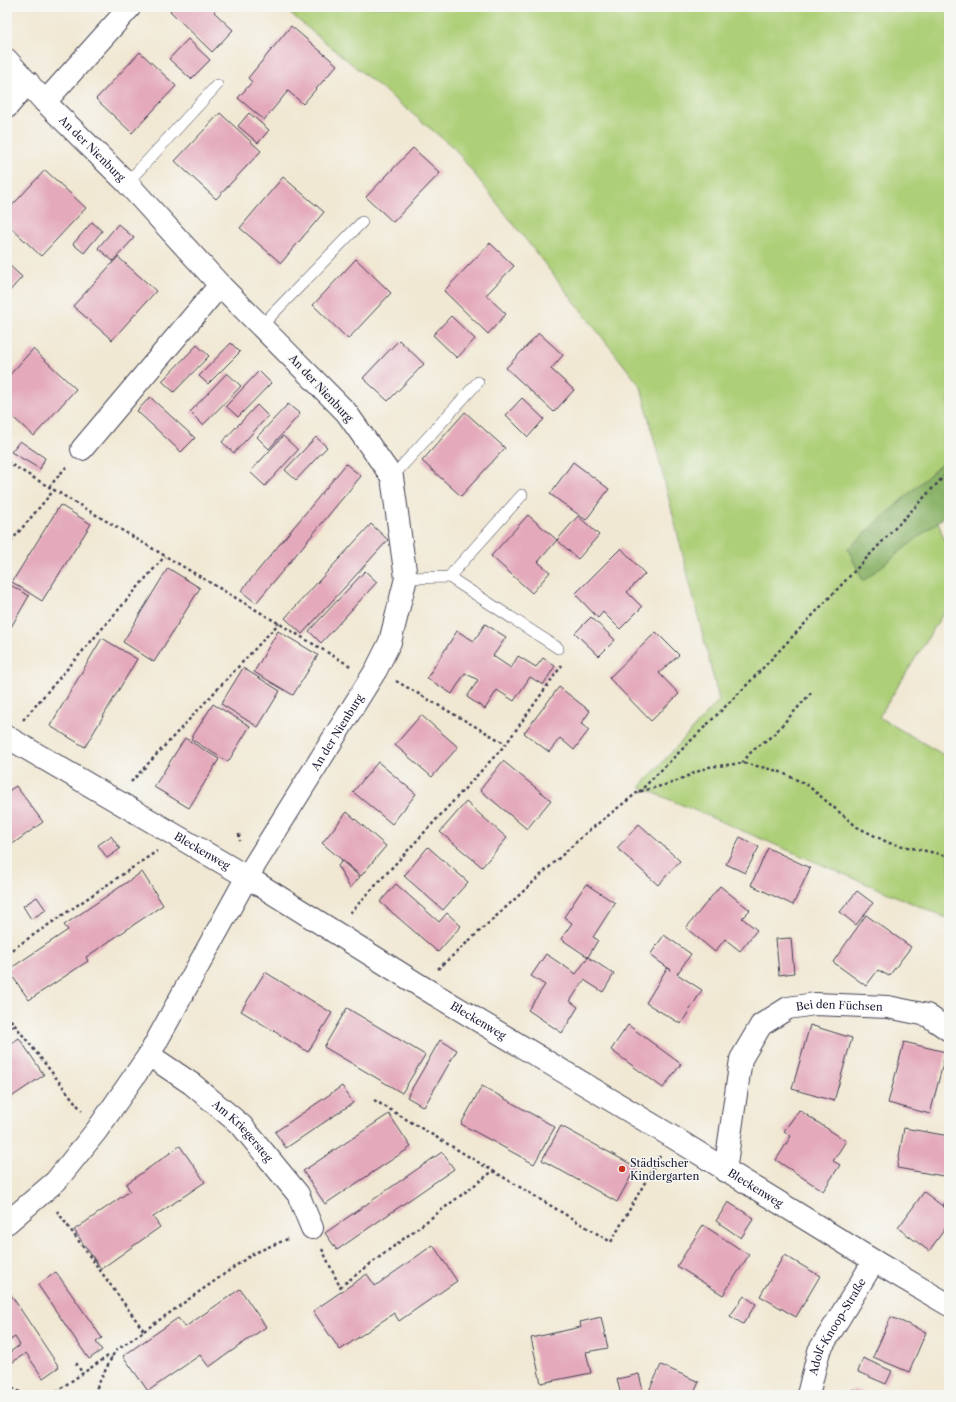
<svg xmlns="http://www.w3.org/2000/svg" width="956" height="1402" viewBox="0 0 956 1402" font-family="'Libre Caslon Text',serif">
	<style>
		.green { fill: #adcf77; stroke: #687859 }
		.forest { fill: #8ab268; stroke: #566a52 }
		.building { fill: #e4aabc }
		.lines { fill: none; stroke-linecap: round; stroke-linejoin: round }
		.service-casing { stroke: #414052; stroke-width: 12 }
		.minor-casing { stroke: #414052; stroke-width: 24 }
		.path { stroke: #414052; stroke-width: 2.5; stroke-dasharray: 3 3; stroke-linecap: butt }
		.service { stroke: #fff; stroke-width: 11 }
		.minor { stroke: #fff; stroke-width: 22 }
		.poi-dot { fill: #c8321e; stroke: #f6f6f2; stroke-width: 1.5 }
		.labels { text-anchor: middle; stroke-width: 3; stroke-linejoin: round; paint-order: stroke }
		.street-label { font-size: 11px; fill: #22223b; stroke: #f6f6f2 }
		.poi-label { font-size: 11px; fill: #22223b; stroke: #f6f6f2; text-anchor: start }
	</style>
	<rect width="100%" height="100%" fill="#f6f6f2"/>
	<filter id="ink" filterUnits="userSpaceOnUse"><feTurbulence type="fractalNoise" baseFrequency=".025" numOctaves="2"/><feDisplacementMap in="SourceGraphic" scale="8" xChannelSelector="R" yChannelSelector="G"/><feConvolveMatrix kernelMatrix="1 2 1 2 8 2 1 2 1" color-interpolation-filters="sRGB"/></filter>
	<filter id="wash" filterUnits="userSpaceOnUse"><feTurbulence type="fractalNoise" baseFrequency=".012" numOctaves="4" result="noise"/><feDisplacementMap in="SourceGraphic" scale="16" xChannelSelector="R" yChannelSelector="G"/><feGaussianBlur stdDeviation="0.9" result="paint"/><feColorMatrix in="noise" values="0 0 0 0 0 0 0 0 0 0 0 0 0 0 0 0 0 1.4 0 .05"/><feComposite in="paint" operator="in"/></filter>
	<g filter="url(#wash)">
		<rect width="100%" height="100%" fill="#f1e8d3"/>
		<path class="green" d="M285 7H949V457L848 549 863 581 938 521 949 556V604L879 717 949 758V919L640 787 719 700 641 387 454 148 286 10Z"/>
		<path class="forest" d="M949 457V513L863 581 848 549Z"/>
		<g id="blocks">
			<path class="building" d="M174 7H218L214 12 233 30 212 52 170 11Z
				M291 26 337 65 303 104 288 91 264 120 238 98 252 82 248 78Z
				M188 39 210 60 191 79 169 59Z
				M140 52 176 86 132 133 96 99Z
				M220 113 261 151 216 199 175 161Z
				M249 113 269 130 258 143 238 126Z
				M413 148 440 173 393 222 366 197Z
				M45 170 86 208 41 256 7 224V211Z
				M283 177 324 212 281 263 240 228Z
				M92 222 102 231 84 253 73 244Z
				M118 224 134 238 113 261 98 248Z
				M490 243 514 266 486 295 506 314 488 334 444 291Z
				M118 257 156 291 112 340 73 306Z
				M356 259 391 293 348 339 313 305Z
				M7 263 22 277 7 294Z
				M451 316 475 339 457 358 433 335Z
				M539 333 563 355 551 369 574 390 554 412 506 368Z
				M399 340 424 364 388 401 363 378Z
				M231 343 240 352 208 384 199 376Z
				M197 345 209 356 174 392 162 381Z
				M33 349 76 389 34 436 7 412V378Z
				M259 371 271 383 238 417 226 406Z
				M227 373 241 386 203 425 190 412Z
				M150 397 195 438 181 452 137 411Z
				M522 398 544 419 528 437 506 415Z
				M288 404 300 414 269 449 257 437Z
				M257 405 268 416 234 453 222 442Z
				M465 412 505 448 461 496 422 461Z
				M283 436 298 450 265 486 250 472Z
				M316 437 327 447 296 480 285 470Z
				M20 441 45 458 40 469 11 452Z
				M573 462 609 489 586 520 550 494Z
				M346 464 361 476 256 603 241 591Z
				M60 505 91 524 42 601 12 582Z
				M528 515 557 540 578 516 599 535 578 559 557 540 538 562 550 572 532 593 491 556Z
				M371 524 388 540 302 634 285 618Z
				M621 548 645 574 627 592 642 607 620 629 603 612 598 618 575 594Z
				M168 568 200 588 154 662 123 642Z
				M365 571 377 582 321 643 309 631Z
				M7 583 29 596 7 634Z
				M591 617 615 640 599 656 575 633Z
				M485 624 506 637 493 656 511 668 518 656 536 667 543 658 555 666 543 685 530 677 514 701 497 690 485 709 467 697 478 680 465 673 452 694 427 678 457 631 474 641Z
				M278 631 318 655 293 695 254 672Z
				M656 632 679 655 659 673 679 694 651 721 609 678Z
				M102 638 137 659 85 747 50 726Z
				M243 668 280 691 258 727 221 704Z
				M559 687 590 711 581 724 589 730 574 750 560 738 549 752 524 733Z
				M213 704 250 726 228 762 191 739Z
				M421 715 458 747 432 777 395 745Z
				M185 738 219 759 189 808 154 787Z
				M503 761 551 800 527 829 480 790Z
				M378 762 416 794 392 824 353 792Z
				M16 786 43 822 7 848V792Z
				M466 802 507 838 482 867 440 832Z
				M347 812 386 846 361 876 322 843Z
				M639 824 680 861 658 885 617 848Z
				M111 836 120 849 107 858 98 845Z
				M740 837 759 847 745 873 726 864Z
				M428 847 468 882 443 910 404 876Z
				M768 848 810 868 793 905 751 885Z
				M342 861 360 877 350 888 338 866Z
				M142 872 163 905 86 957 88 961 29 1000 8 970 68 930 64 925Z
				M396 884 439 922 447 913 461 926 438 952 380 902Z
				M586 884 615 903 593 937 598 940 588 957 561 939 572 923 564 917Z
				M720 886 750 910 742 918 757 930 740 951 725 939 715 952 686 928Z
				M857 891 873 903 856 925 840 912Z
				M37 897 46 910 31 919 23 906Z
				M866 915 911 947 889 976 878 970 866 986 833 962Z
				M664 935 691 954 677 974 702 990 681 1024 646 1003 667 968 671 970 650 955Z
				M791 938 794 973 779 975 776 939Z
				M546 954 576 974 588 957 614 974 603 992 584 980 570 1001 578 1007 562 1033 528 1010 545 985 531 976Z
				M265 972 332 1013 308 1052 241 1011Z
				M347 1008 425 1055 402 1093 324 1047Z
				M628 1025 681 1064 663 1088 611 1050Z
				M810 1025 852 1038 834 1101 792 1089Z
				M19 1038 44 1075 7 1100V1046Z
				M440 1040 457 1050 424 1107 407 1097Z
				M904 1042 946 1052 930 1114 888 1103Z
				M342 1086 353 1103 286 1148 275 1132Z
				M482 1086 555 1127 534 1164 461 1124Z
				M799 1110 846 1141 833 1161 840 1165 823 1191 776 1160 791 1136 784 1131Z
				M389 1114 411 1147 325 1204 303 1171Z
				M561 1126 636 1167 617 1202 542 1160Z
				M904 1128 949 1136V1177L897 1168Z
				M180 1146 205 1182 153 1217 160 1227 101 1269 74 1230 130 1191 126 1184Z
				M442 1152 454 1169 337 1250 325 1233Z
				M924 1192 949 1211V1223L929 1251 898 1228Z
				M949 1196V1209L943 1205Z
				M728 1202 754 1218 741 1238 716 1221Z
				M703 1225 749 1255 723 1295 677 1266Z
				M433 1245 457 1281 399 1321 394 1313 340 1350 313 1311 367 1274 375 1286Z
				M784 1255 820 1276 796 1317 760 1296Z
				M56 1272 102 1338 96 1342 102 1350 89 1359 38 1285Z
				M7 1289 59 1367 43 1378 26 1353 10 1364 7 1360V1354L20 1345 15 1337 7 1342V1331L9 1329 7 1326Z
				M240 1289 266 1327 209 1367 200 1355 148 1391 123 1356 178 1318 185 1327Z
				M744 1296 756 1304 743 1324 730 1316Z
				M601 1317 608 1348 586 1352 591 1373 541 1383 531 1338 581 1327 580 1322Z
				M891 1317 926 1332 909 1372 873 1357Z
				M863 1358 892 1371 886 1384 858 1372Z
				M661 1365 699 1382 693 1395H647Z
				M639 1374 644 1395H621L617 1379Z
				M853 1389 872 1395H851Z"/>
		</g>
	</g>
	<g filter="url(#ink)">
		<use href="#blocks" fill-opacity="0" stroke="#414052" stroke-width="1"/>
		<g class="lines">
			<g class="service-casing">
				<path id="service" d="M127 183 217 85
					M261 326 362 222
					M392 477 478 382
					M449 577 558 648
					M406 578 449 577 522 495"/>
			</g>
			<g class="minor-casing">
				<g id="minor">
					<path id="s1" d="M7 60 45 102 127 183 220 285 82 449"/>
					<path d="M45 102 130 7"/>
					<path d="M7 107 28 82"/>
					<path id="s2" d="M7 737 247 877 419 985 671 1136 874 1261 949 1305"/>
					<path id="s3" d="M149 1055 192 1084 242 1126 298 1194 312 1228"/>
					<path id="s4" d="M725 1171 741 1059 761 1025 788 1008 815 1004 888 1007 927 1015 949 1030"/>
					<path id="s5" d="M7 1223 56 1181 97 1130 149 1055 247 877 376 670 390 642 406 578 392 477 346 412 220 285"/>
					<path id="s6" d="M808 1395 819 1351 874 1261"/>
				</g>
			</g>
			<path class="path" d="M7 462 352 667
				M49 487 67 466
				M7 546 54 490
				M396 681 506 744
				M23 720 165 556
				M742 763 752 751 773 735 811 693
				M131 782 279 623
				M639 792 743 689 949 471
				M239 834 240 841
				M350 913 506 744 562 665
				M7 953 157 851
				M438 969 515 899 586 833 638 792 672 783 708 767 744 763 778 771 806 784 857 827 889 843 949 856
				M7 1015 82 1111
				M7 1030 15 1025
				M374 1100 493 1171
				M57 1211 144 1331 115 1351 93 1395
				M322 1249 340 1287 493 1171 611 1242 660 1156
				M144 1331 254 1253 290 1238
				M76 1363 83 1374
				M7 1385 25 1395
				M51 1395 108 1356 112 1358"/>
			<use href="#service" class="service"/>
			<use href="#minor" class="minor"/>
		</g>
	</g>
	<circle class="poi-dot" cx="622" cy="1169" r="4"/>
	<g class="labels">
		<g class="street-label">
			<text dy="4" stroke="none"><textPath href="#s1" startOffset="123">An der Nienburg</textPath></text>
			<text transform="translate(321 388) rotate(47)" y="4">An der Nienburg</text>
			<text dy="4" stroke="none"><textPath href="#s5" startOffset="595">An der Nienburg</textPath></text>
			<text dy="4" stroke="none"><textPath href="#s2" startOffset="226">Bleckenweg</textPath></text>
			<text dy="4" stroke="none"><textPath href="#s4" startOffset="236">Bei den Füchsen</textPath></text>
			<text dy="4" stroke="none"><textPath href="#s2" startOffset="550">Bleckenweg</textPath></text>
			<text dy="4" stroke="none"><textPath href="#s3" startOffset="121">Am Kriegersteg</textPath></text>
			<text dy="4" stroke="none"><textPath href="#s2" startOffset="874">Bleckenweg</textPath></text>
			<text dy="4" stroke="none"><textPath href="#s6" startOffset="75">Adolf-Knoop-Straße</textPath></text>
		</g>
		<g class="poi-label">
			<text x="630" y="1167">Städtischer<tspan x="630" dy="13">Kindergarten</tspan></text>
		</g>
	</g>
	<rect width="956" height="1402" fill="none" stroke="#f6f6f2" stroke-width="24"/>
</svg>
